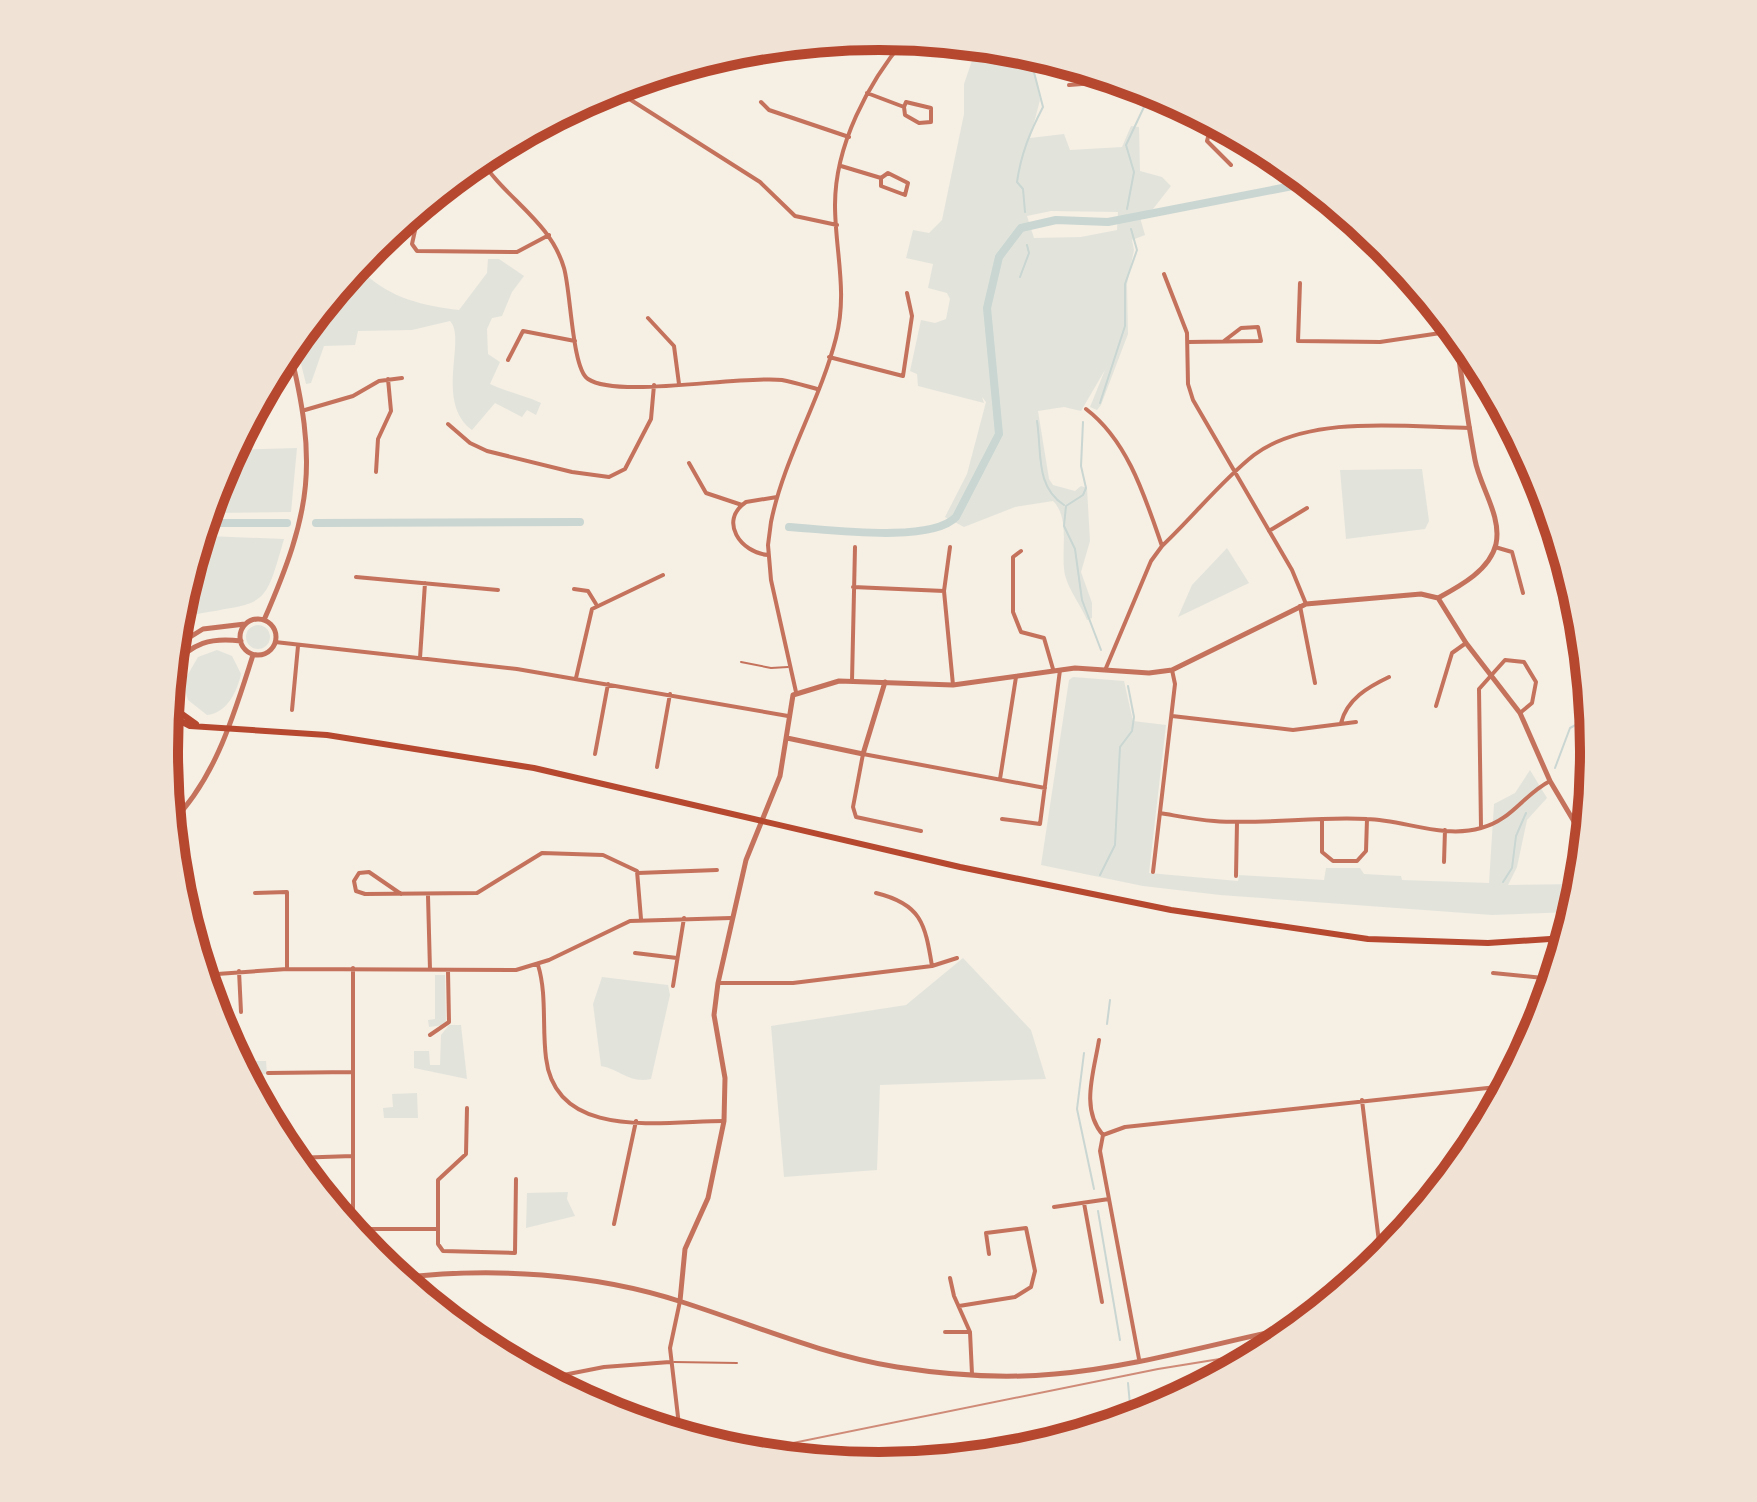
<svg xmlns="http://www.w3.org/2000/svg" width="1757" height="1502" viewBox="0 0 1757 1502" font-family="'Space Grotesk',sans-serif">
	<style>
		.green { fill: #e2e4dc; fill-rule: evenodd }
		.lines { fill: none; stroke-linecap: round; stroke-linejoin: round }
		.stream { stroke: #c9d6d2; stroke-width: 2 }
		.canal { stroke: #c9d6d2; stroke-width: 8 }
		.river { stroke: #c9d6d2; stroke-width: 14 }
		.service { stroke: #c5725c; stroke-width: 2 }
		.minor { stroke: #c5725c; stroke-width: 4 }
		.tertiary { stroke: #c5725c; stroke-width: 5 }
		.primary { stroke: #b5482f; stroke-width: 6 }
		.rail { stroke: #cf8b77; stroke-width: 2 }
		.rim { fill: none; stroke: #b5482f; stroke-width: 10 }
	</style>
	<rect width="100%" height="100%" fill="#f6efe4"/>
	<path class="green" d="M977 46 1031 54 1040 100 1030 138 1064 134 1070 150 1122 147 1131 126 1139 127 1140 171 1162 177 1171 186 1153 209 1139 214 1145 235 1132 240 1134 250 1127 284 1128 334 1101 405 1097 410 1090 407 1105 370 1081 411 1064 407 1038 411 1049 479 1053 485 1075 491 1081 486 1087 488 1090 541 1081 572 1092 603V618L1087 620C1081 605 1069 591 1065 575 1060 552 1071 519 1053 501L1015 507 964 527 945 517 967 474 986 402 982 397 984 403 918 386 917 374 910 371 921 320 935 323 946 319 950 299 947 293 928 288 933 264 906 258 913 230 929 233 942 220 964 114V84ZM1051 211 1118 212 1117 230 1081 237 1034 238 1027 216Z
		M373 245 364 273C390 298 424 306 459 310L487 273 488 259H499L524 276 512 292 502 316 492 318 487 329 488 354 500 362 490 384C507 392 523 395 541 403L536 415 527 410 522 417 495 403 472 430C434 402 467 338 450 321L412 330 358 331 355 345 324 346 311 383 306 384 295 340Z
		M297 448 291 512 207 513 218 477 233 450Z
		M1422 469 1429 521 1425 529 1346 539 1340 470Z
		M208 536 284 539C264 609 267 601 197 614L190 619Z
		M1227 548 1249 583 1178 617 1192 585Z
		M246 637a12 12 0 1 1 24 0a12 12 0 1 1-24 0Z
		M217 650 232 656 241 674C237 692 227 713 207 715L188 700 183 683 198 657Z
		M1073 677 1124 681 1133 721 1166 725 1149 873 1238 881 1239 875 1324 880 1326 868H1360L1364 874 1401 876 1402 880 1489 883 1494 804 1515 793 1530 770 1547 798 1527 820 1517 867 1508 885 1580 884 1573 912 1492 915 1220 895 1143 886 1041 865 1069 680Z
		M963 958 1031 1030 1046 1079 880 1085 877 1170 784 1177 771 1026 906 1005Z
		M435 975H445L446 1021 444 1025 429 1027 428 1020 435 1019Z
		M602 977 668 985 670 995 651 1079C630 1084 619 1069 601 1066L593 1004Z
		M449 1025H461L467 1079 414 1068V1051H429L430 1065H440L441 1035Z
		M248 1045 250 1061H266L267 1074 245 1075 230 1048Z
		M417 1093 418 1118H384L383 1108 393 1107 392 1094Z
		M568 1192 567 1199 575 1216 526 1228 527 1193Z"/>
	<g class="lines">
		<path class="stream" d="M1127 209 1134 172 1126 145 1152 90
			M1025 212 1023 189 1017 182C1021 154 1030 132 1043 107L1029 53
			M1020 277 1029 253 1027 245
			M1100 403 1125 326V284L1137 250 1131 229
			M1037 421C1042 453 1035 486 1064 505
			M1083 422 1081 466 1086 488 1083 495 1066 506 1064 526 1075 549 1082 600 1101 650
			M1555 768 1570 728 1585 720 1590 712
			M1100 875 1115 845 1120 747 1132 731 1134 717 1128 686
			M1503 882 1512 868 1516 836 1526 813
			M1107 1024 1110 1000
			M1084 1053 1077 1109 1094 1189
			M1098 1211 1120 1340
			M1123 1420 1130 1405 1128 1383"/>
		<path class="canal" d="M204 523H287
			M316 523 580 522
			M789 527C826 529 930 544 956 517L999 434 987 308 999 257 1021 228 1056 220 1108 222 1308 183"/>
		<path class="river" d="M1156 1409 1162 1406"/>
		<path class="service" d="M741 662 771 668 788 667
			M166 776 175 760
			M674 1362 737 1363"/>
		<path class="minor" d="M1128 83 1140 92
			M1069 85 1120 81
			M612 88 760 182 795 216 837 225
			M867 93 904 107 906 102 931 108V122L919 123 905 115 904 107
			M761 102 769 110 849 137
			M1212 122 1207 141 1231 165
			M480 158C504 198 550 220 564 268 571 292 572 369 588 379 618 399 740 375 782 380 793 382 806 386 817 389
			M841 166 881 178 888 173 908 183 905 195 881 186V178
			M416 226 412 244 417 251 517 252 549 235
			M1164 274 1187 333 1188 384 1193 400 1292 570 1306 604
			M1300 283 1298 341 1380 342 1454 331
			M648 318 674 346 679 384
			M1188 342 1261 341 1258 327 1241 328 1224 341
			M829 357 903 376 912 316 907 293
			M508 360 523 331 575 341
			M1086 409C1128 441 1145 497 1162 546
			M305 410 353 396 379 381 402 378
			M448 424 470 443 487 451 572 472 609 477 625 469 651 419 654 385
			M689 463 706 493 742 505
			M376 472 378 439 391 411 388 379
			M1269 531 1307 508
			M950 547 944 591 953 685
			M1495 547 1512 552 1523 593
			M1021 551 1013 557V612L1021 632 1044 638 1053 669
			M768 555C741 553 718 521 746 502L777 497
			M356 577 498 590
			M853 587 944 591
			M574 589 588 591 596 604
			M1300 606 1315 683
			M275 642 517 669 788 716
			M420 658 425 583
			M1106 668 1151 561 1162 546C1193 517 1221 481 1254 455 1309 414 1405 427 1470 428
			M576 678 592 609 663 575
			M852 681 855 547
			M796 692 771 580 768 545 771 522C784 458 820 401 836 338 848 292 835 250 835 205 835 145 868 83 905 39
			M1436 706 1452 653 1466 643
			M292 710 298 646
			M1172 716 1293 730 1356 722
			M1341 723C1347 699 1368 687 1389 677
			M595 754 608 684
			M657 767 670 694
			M1000 779 1016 677
			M1160 813C1178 816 1196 820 1214 821 1264 825 1316 816 1367 819 1404 820 1444 839 1481 828 1512 820 1523 795 1550 781
			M1002 819 1040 824 1060 670
			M1322 819V852L1333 861H1357L1366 851 1367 819
			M1481 827 1479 689 1505 660 1524 662 1536 682 1532 703 1520 713
			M921 831 856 817 853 807 863 754 1045 788
			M1444 862 1445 830
			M1153 872 1175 684 1172 670
			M638 873 717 870
			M1236 876 1237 822
			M255 893 287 892V969
			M876 893C921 904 925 923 932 966
			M401 894 369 872 359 873 354 881 356 891 365 894 477 893 542 853 603 855 637 871 641 919
			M428 896 430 970
			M181 901H191L194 946
			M635 953 677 958
			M538 965C547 994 542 1027 546 1058 556 1142 664 1121 724 1121
			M353 968V1233
			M239 971 241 1012
			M1493 973 1553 979
			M203 975 287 969 516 970 549 960 630 921 731 918
			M718 983H793L932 966 957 958
			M673 986 684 918
			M430 1035 449 1022 448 971
			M1099 1040C1094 1072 1080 1109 1103 1135L1100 1151 1139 1359
			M268 1073 353 1072
			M1362 1100 1381 1259
			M1103 1135 1125 1127 1506 1086
			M292 1158 353 1156
			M1084 1203 1102 1302
			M1054 1207 1109 1199
			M614 1224 636 1121
			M354 1229H438V1180L466 1154 467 1108
			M438 1229V1244L443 1251 515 1253 516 1179
			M950 1278 954 1296 970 1332 972 1374
			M680 1301 670 1348 680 1434
			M959 1306 1015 1297 1031 1287 1035 1271 1026 1228 986 1233 989 1254
			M945 1332H970
			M543 1379 604 1367 670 1362"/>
		<path class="tertiary" d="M1438 598C1460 586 1490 570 1496 544 1502 516 1480 487 1475 460 1467 418 1461 374 1455 331
			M1438 598 1466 643 1520 713 1550 781 1585 840
			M240 637a18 18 0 1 1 36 0a18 18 0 1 1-36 0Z
			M264 620C312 510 318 464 289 347
			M174 647 203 629 245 624
			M172 666C193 643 210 637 241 641
			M787 738 863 754 885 682
			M171 823C216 778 234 714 253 655
			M399 1278C491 1267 594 1273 682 1302 754 1325 823 1355 897 1367 948 1375 1003 1379 1055 1374 1136 1367 1219 1342 1299 1326
			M680 1301 685 1249 708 1198 724 1121 725 1078 714 1015 718 983 746 860 780 776 793 695 839 681 953 685 1075 668 1149 673 1172 670 1306 604 1421 594 1438 598"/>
		<path class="primary" d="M169 695 182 714 196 724
			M167 714 190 726 327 735 534 768 960 867 1171 910 1368 939 1488 943 1565 938"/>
		<path class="rail" d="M743 1453 1158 1369 1263 1352"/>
	</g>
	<path d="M0 0H1757V1502H0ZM178 751a701 701 0 1 1 1402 0a701 701 0 1 1-1402 0Z" fill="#f1e2d6" fill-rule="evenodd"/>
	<path class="rim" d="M178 751a701 701 0 1 1 1402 0a701 701 0 1 1-1402 0Z"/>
</svg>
